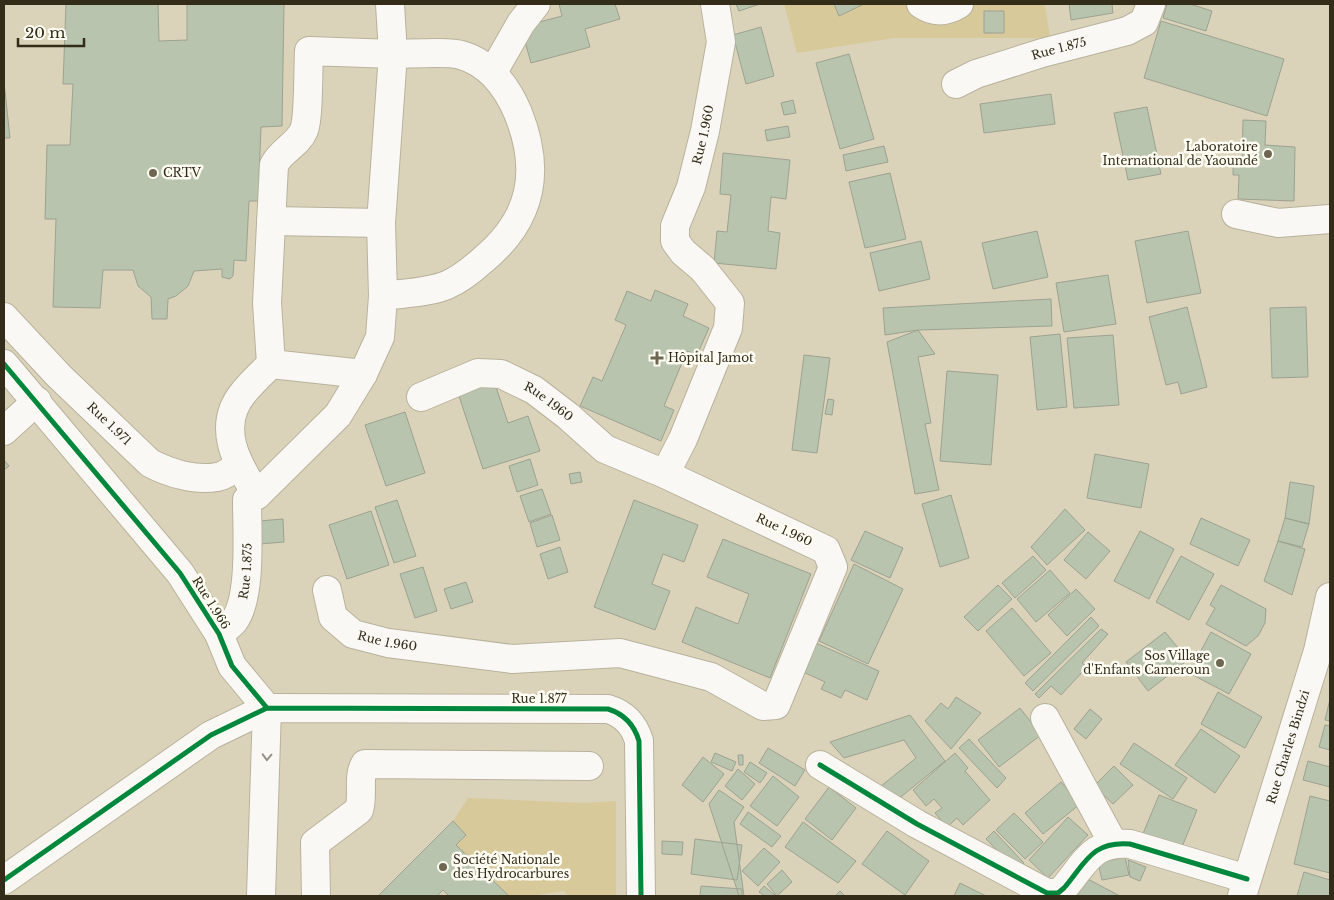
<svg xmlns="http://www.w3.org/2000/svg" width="1334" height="900" viewBox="0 0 1334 900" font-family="'Libre Baskerville',serif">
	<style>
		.green { fill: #d7c99a }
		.building { fill: #b8c4ad; stroke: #9da291 }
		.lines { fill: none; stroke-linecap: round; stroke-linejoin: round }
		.minor-casing { stroke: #b8b29d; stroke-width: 30 }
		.minor { stroke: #faf8f4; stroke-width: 28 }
		.cycleway-casing { stroke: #fffcf3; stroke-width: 8 }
		.cycleway { stroke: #00873e; stroke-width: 5 }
		.oneway { stroke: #969286 }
		.poi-dot { fill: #6d6651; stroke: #fffcf3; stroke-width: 2 }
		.labels { text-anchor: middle; stroke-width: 5; stroke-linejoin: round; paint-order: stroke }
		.street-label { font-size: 12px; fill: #322c19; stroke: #fffcf3 }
		.poi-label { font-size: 12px; fill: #322c19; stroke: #fffcf3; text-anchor: start }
	</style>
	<rect width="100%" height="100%" fill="#dbd3b9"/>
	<path class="green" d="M784 4H834L839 15 864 4H1045L1050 38H894L797 53Z
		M468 798 584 803 616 801V896H567L564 891 532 896H509L456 845 465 835 453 821Z"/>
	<path class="building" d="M66 4H158L159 41 187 40V4H284L282 126 261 127 258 201H249L246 261 234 260 233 276 230 279 222 277V269L194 271 188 286 176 296 168 299 167 319H152L151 297 138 286 133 270H103L100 308 53 307 56 219H45L47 145H70L73 84H63Z
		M559 4H615L620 19 585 29 590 47 531 63 521 27 562 16Z
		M736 4H760L739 11Z
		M834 4H864L839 16Z
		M1069 4H1112L1113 13 1071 20Z
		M1167 4H1190L1212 11 1206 31 1163 18Z
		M984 11H1004V33H984Z
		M1161 21 1284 59 1267 116 1144 78Z
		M761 27 774 76 746 84 733 35Z
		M849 54 874 139 840 149 816 63Z
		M4 82 10 138H4Z
		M1051 94 1055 124 984 133 980 104Z
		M793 100 796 113 784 115 781 103Z
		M1147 107 1161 174 1128 180 1114 113Z
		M1243 120 1266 121 1265 145 1295 147 1294 201 1238 199 1239 175H1233V162H1242Z
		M788 126 790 137 767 141 765 130Z
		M884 146 888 162 846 171 843 155Z
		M723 153 790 160 786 199 771 197 768 231 780 233 776 269 714 263 717 231 727 232 731 195 720 194Z
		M890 173 906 239 865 248 849 182Z
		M1037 231 1048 277 993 289 982 243Z
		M1188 231 1201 293 1147 303 1135 241Z
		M921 241 930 279 879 291 870 253Z
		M1108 275 1116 324 1064 332 1056 283Z
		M655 290 688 304 683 316 709 328 697 355 687 351 664 406 674 410 661 441 580 406 593 377 602 381 626 325 615 320 627 291 651 301Z
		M1051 299 1052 326 918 330 885 335 883 308Z
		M1187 307 1207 387 1181 394 1178 382 1166 385 1149 317Z
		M1306 307 1308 377 1272 378 1270 308Z
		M918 330 935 354 918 357 931 423 925 424 939 490 915 494 887 342Z
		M1060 334 1067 407 1037 410 1030 337Z
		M1113 335 1119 405 1074 408 1067 338Z
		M804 355 830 358 817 453 792 450Z
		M947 371 998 375 991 465 940 461Z
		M494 381 508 423 528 416 540 451 483 469 458 393Z
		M828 399 834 400 832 415 825 414Z
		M405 412 425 473 386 486 365 425Z
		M1095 454 1149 464 1141 508 1087 498Z
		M530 459 538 485 517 492 509 466Z
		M4 460 9 466 4 470Z
		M580 472 582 482 571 484 569 474Z
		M1290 482 1314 486 1309 524 1285 518Z
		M542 489 551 514 529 522 520 496Z
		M951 495 969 558 940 567 922 504Z
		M397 500 416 556 394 563 375 507Z
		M634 500 698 525 684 562 663 554 652 584 670 591 655 630 594 607Z
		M1065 509 1085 530 1047 565 1031 547Z
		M371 511 389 565 347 579 329 525Z
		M552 515 560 540 537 547 530 523Z
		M1201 518 1250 540 1238 566 1190 544Z
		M1285 518 1309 524 1302 547 1278 541Z
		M283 519 284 542 260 544 259 521Z
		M865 531 903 548 890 578 851 560Z
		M1140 531 1174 549 1149 599 1114 581Z
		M1088 532 1110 551 1086 579 1064 560Z
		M723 539 811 574 770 678 682 642 696 607 738 624 749 594 707 577Z
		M1278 541 1305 549 1292 595 1264 581Z
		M560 547 568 572 548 579 540 554Z
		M1033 556 1046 570 1015 598 1002 583Z
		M1181 556 1214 574 1189 620 1156 602Z
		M854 564 903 589 868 664 819 641Z
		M423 567 437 611 415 618 400 574Z
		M1050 570 1070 593 1036 622 1017 599Z
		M466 582 473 602 451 609 444 589Z
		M998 585 1012 599 978 631 964 617Z
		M1221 585 1266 609 1265 623 1258 636 1246 646 1206 624 1215 608 1210 605Z
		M1076 589 1095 609 1067 636 1048 615Z
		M1012 608 1051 653 1024 676 986 631Z
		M1091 617 1099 626 1033 691 1025 683Z
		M1101 629 1108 634 1082 663 1087 667 1061 695 1051 686 1039 698 1035 694Z
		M1165 632 1188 660 1148 691 1126 662Z
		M1211 632 1251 654 1229 694 1189 673Z
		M816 643 879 671 867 700 845 690 841 698 821 689 825 682 803 672Z
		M1218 692 1262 717 1245 748 1201 724Z
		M956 697 981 713 951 749 925 721 941 703 948 709Z
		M1330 699V721L1325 720Z
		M1020 708 1041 735 999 767 978 740Z
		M1090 709 1102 719 1086 739 1074 729Z
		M910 715 945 761 891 805 876 790 916 758 904 740 844 758 830 742Z
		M1325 725 1330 726V750L1319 747Z
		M1201 729 1240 756 1215 793 1175 765Z
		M969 739 1006 778 997 788 959 748Z
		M1134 743 1187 778 1173 799 1120 764Z
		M768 748 805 770 795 786 759 763Z
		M715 753 736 762 732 771 711 762Z
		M955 753 968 768 965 771 990 800 963 825 957 818 947 827 935 813 942 808 934 799 926 806 913 790Z
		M738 755H743V765H739Z
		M703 757 724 774 703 802 682 785Z
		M1308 761 1330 767V787L1303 780Z
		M750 762 767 773 760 783 744 772Z
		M1114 766 1133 785 1113 804 1094 786Z
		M738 769 755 784 742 800 725 786Z
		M773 776 799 797 777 826 750 806Z
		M1061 782 1080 804 1043 834 1025 813Z
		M829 787 856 808 832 840 805 819Z
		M719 790 744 807 734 822 744 896H739L709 804Z
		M1159 795 1197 810 1178 857 1140 841Z
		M1310 796 1330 801V873L1294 864Z
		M748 812 781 836 772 847 740 824Z
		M1014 813 1043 842 1025 859 996 830Z
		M1068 817 1088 835 1048 878 1029 860Z
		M453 821 466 835 456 845 509 896H449L443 890 437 896H378Z
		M803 822 856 861 838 883 785 847Z
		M887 831 929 861 905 895 862 864Z
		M994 831 1024 863 1017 871 986 839Z
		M695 839 742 845 737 880 691 874Z
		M662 841 683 842 682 855 662 854Z
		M764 848 780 862 758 886 742 871Z
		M1125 857 1129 875 1102 880 1098 863Z
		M1128 860 1146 867 1140 881 1130 877Z
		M782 870 792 882 777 896 767 884Z
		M1304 872 1330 880V896H1297Z
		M1082 876 1120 896H1071Z
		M960 883 986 896H954Z
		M701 886 742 889V896H700Z
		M764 886 776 896H765L759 892Z
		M840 891 845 896H835Z"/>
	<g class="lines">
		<g class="minor-casing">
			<g id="minor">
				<path d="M921 4C934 13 946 12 959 4"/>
				<path d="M493 72 521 23 536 4"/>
				<path id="s1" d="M956 84 976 74 1042 53 1127 31 1144 22 1151 4"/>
				<path d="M1236 214 1278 223 1330 219"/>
				<path d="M271 221 381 223"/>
				<path id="s2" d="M4 317 59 376 150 463C169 473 195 481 217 477 225 476 231 470 238 465"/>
				<path d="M4 364 180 573 219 634 232 666 267 708"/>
				<path d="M271 364 363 374"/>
				<path id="s3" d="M421 397 478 373 501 374 534 390 568 416 605 449 665 474"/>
				<path d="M4 431 37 401"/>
				<path d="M257 495C237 464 215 426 244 392 252 382 262 373 271 364L267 303 274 165C281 150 298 145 304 130 309 118 308 66 309 51L393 54 390 4"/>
				<path id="s4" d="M327 590 333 617 353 634 388 643 512 659 620 653 711 677 763 706 776 705 833 567 826 550 665 474 683 439 728 328 730 303 703 269 683 252 675 241V226L691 187 705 131 721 42 715 4"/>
				<path id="s5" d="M219 634C224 630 230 626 234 621 252 598 247 529 247 500L257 495 338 415 363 374 380 337 383 296 381 223 393 54C408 54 449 51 461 55 489 63 507 87 518 113 541 170 533 218 484 259 473 269 461 279 447 285 427 293 404 293 383 296"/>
				<path d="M1045 718 1113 843"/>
				<path d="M820 765 917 824 1047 893H1058L1064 888C1086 862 1092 841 1130 844L1247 879"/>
				<path d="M4 880 211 735 267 708 608 709C624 714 634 724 639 741L641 896"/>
				<path d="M261 896 267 708"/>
				<path d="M316 896 315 843 359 810C364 795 357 777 365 764L589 766"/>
				<path id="s6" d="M1242 896 1318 651 1330 597"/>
			</g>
		</g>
		<use href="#minor" class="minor"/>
		<g class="cycleway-casing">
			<path id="cycleway" d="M4 364 180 573 219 634 232 666 267 708
				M820 765 917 824 1047 893H1058L1064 888C1086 862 1092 841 1130 844L1247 879
				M4 880 211 735 267 708 608 709C624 714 634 724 639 741L641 896"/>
		</g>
		<use href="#cycleway" class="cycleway"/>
	</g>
	<defs><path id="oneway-chevron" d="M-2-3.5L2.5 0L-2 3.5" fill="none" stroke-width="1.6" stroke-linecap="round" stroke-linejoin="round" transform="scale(1.25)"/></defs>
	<use class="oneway" href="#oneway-chevron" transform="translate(267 757) rotate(92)"/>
	<g class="poi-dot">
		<circle cx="1268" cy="154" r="5"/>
		<circle cx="153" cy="173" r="5"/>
		<path d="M654.5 350.5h5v5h5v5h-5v5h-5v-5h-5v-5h5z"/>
		<circle cx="1220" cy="663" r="5"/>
		<circle cx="443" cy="867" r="5"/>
	</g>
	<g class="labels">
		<g class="street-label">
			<text dy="4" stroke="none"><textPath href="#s1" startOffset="109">Rue 1.875</textPath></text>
			<text dy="4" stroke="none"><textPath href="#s4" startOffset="1214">Rue 1.960</textPath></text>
			<text dy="4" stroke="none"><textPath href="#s3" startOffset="140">Rue 1960</textPath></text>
			<text dy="4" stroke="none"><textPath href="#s2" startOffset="150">Rue 1.971</textPath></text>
			<text transform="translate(784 530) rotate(25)" y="4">Rue 1.960</text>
			<text dy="4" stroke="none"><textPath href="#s5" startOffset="72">Rue 1.875</textPath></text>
			<text transform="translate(211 603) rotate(58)" y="4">Rue 1.966</text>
			<text dy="4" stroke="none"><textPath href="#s4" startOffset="89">Rue 1.960</textPath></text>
			<text x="539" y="703">Rue 1.877</text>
			<text dy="4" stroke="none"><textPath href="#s6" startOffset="156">Rue Charles Bindzi</textPath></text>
		</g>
		<g class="poi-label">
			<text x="1258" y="151" text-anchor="end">Laboratoire<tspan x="1258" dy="14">International de Yaoundé</tspan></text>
			<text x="163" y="177">CRTV</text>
			<text x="668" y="362">Hôpital Jamot</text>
			<text x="1210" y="660" text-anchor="end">Sos Village<tspan x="1210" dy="14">d'Enfants Cameroun</tspan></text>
			<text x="453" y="864">Société Nationale<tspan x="453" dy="14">des Hydrocarbures</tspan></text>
		</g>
	</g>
	<rect width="1334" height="900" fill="none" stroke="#322c19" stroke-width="10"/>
	<path d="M18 38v8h66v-8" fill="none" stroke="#322c19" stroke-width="2.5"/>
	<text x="25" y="38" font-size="15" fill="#322c19" stroke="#fffcf3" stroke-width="4" paint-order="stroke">20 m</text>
</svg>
